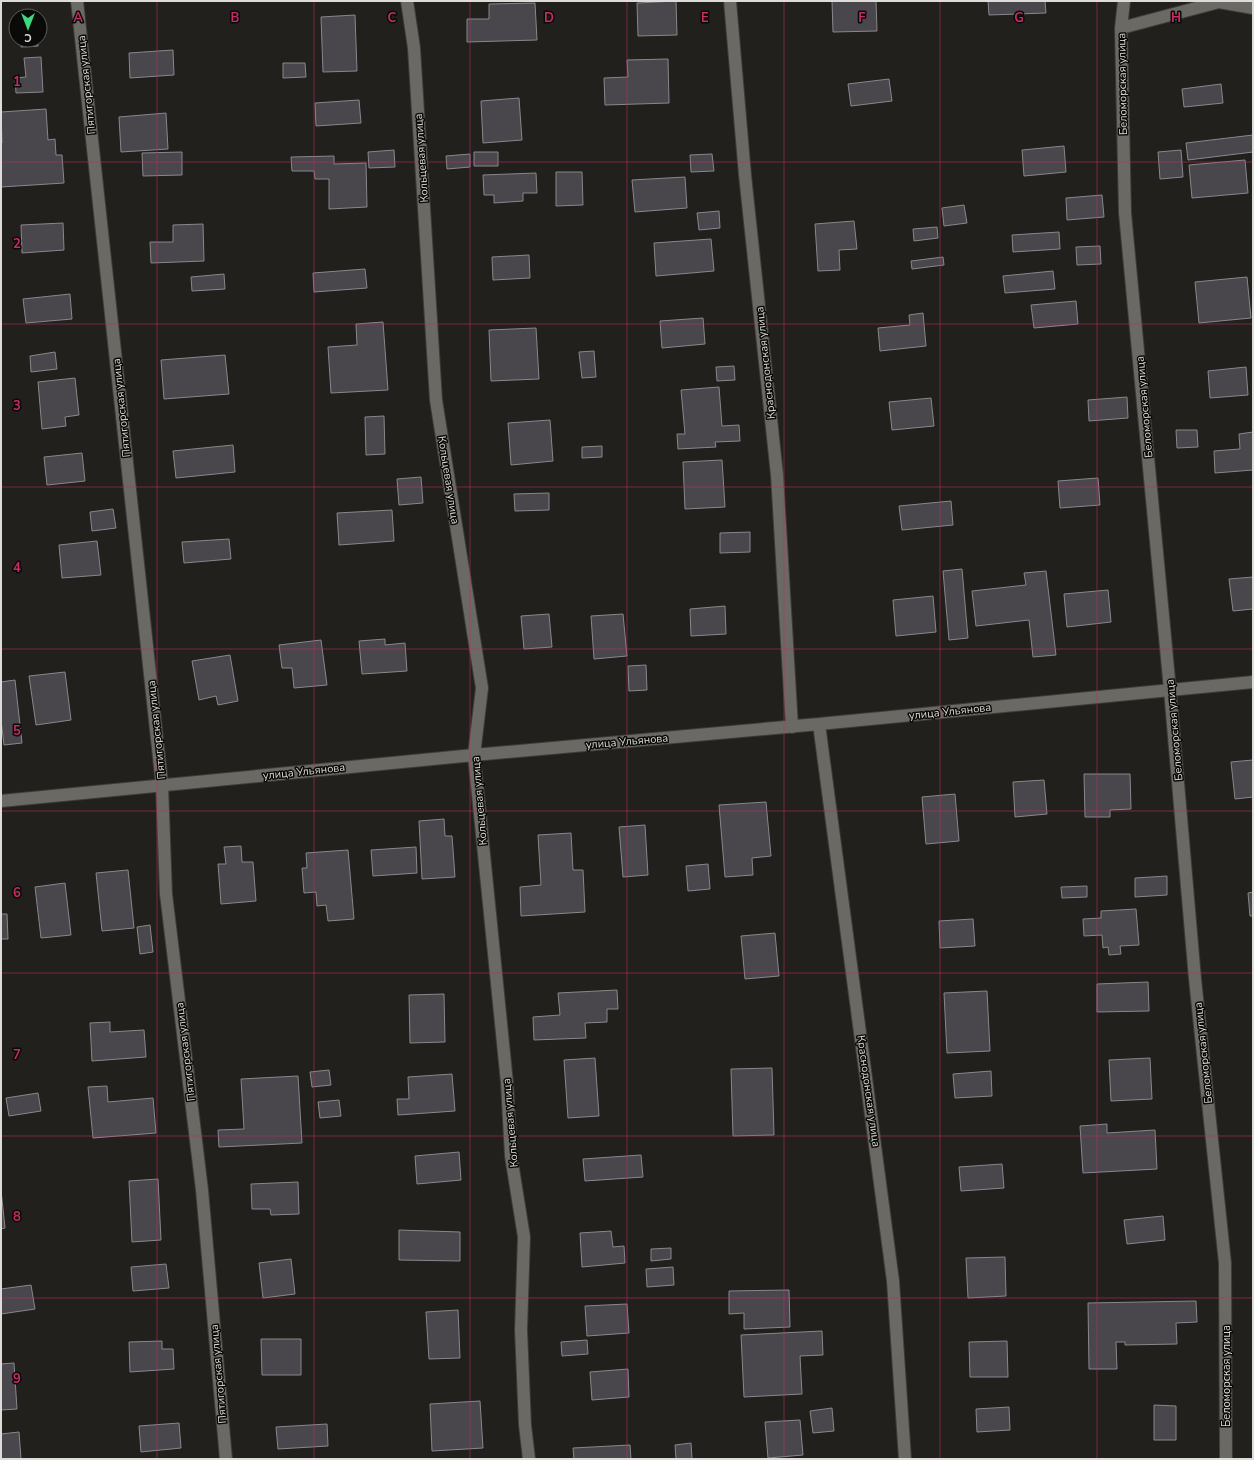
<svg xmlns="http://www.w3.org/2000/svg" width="1254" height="1460" viewBox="0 0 1254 1460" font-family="'Nunito Sans',sans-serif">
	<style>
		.building { fill: #49474c; stroke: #89878c }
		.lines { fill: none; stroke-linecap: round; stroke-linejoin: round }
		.minor-casing { stroke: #3d3c39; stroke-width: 14 }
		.minor { stroke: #6a6964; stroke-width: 12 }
		.grid { fill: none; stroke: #c52c68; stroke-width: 1; stroke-opacity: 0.55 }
		.labels { text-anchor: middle; stroke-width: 3; stroke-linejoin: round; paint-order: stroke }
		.street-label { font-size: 11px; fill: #dddcd9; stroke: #0a0a08 }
		.grid-label { font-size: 13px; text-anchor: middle; font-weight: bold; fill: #c52c68; stroke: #0a0a08; stroke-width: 3; stroke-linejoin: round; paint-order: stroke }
	</style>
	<rect width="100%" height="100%" fill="#21201c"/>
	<path class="building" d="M676 1 677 35 638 36 637 3Z
		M832 1H876L877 31 833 32Z
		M988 1H1045L1046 13 989 15Z
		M535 3 537 40 467 42V19H489V4Z
		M355 15 357 71 323 72 321 17Z
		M21 40H38V46L21 47Z
		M173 50 174 75 130 78 129 53Z
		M41 57 43 92 16 93 15 78 26 77 24 58Z
		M668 59 669 103 605 105 604 78 628 77 627 60Z
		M283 63H305L306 77 283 78Z
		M889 79 892 101 851 106 848 84Z
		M1221 84 1223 103 1184 107 1182 89Z
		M519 98 522 140 483 143 481 101Z
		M359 100 361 123 316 126 315 103Z
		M46 109 48 140 55 139 56 155H62L64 183 1 187V143H2L1 112Z
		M166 113 168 149 121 152 119 117Z
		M1253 135V152L1188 160 1186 143Z
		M1064 146 1066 172 1024 176 1022 150Z
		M394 150 395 167 369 168 368 152Z
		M1181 150 1183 177 1160 179 1158 152Z
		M182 152V175L143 176 142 153Z
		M474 152H498V166H474Z
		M470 154V167L447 169 446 156Z
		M712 154 714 171 691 172 690 155Z
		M334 156V164L366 163 367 207 329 209V179H315L314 171H292L291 157Z
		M1245 160 1248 193 1192 198 1189 165Z
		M556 172H582L583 205 556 206Z
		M536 173 537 193H523V201L494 203V195H484L483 175Z
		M685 177 687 208 635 212 632 180Z
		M1102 195 1104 217 1067 220 1066 198Z
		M964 205 967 223 944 226 942 208Z
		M719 211 720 228 699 230 697 213Z
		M854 221 857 249 839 250 840 270 818 271 815 224Z
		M63 223 64 250 22 253 21 225Z
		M203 224 204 261 151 263 150 242H173V225Z
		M937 227 938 238 914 241 913 229Z
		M1059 232 1060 249 1013 252 1012 235Z
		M711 239 714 271 656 276 654 243Z
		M1100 246 1101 264 1077 265 1076 247Z
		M529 255 530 278 493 280 492 257Z
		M943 257 944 265 912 269 911 261Z
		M365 269 367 288 314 292 313 273Z
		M1053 271 1055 289 1005 293 1003 276Z
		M224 274 225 289 192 291 191 277Z
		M1247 277 1251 318 1199 323 1195 282Z
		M70 294 72 319 26 323 23 299Z
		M1076 301 1078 324 1034 328 1031 305Z
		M923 313 926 346 880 351 878 328 910 325 909 315Z
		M703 318 705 344 662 348 660 321Z
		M383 322 388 390 331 393 328 347 357 345 356 324Z
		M536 328 539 379 491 381 489 330Z
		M594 351 596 377 582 378 579 352Z
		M55 352 57 369 31 372 30 356Z
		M225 355 229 394 164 399 161 360Z
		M734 366 735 380 717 381 716 367Z
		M1246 367 1248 395 1210 398 1208 371Z
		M75 378 79 415 65 417 66 426 42 429 38 382Z
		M719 387 722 426 739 425 740 441 715 442 716 447 678 449 677 434H685L681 390Z
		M1127 397 1128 418 1089 421 1088 400Z
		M931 398 934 426 892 430 889 402Z
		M384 416 385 454 366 455 365 417Z
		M550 420 553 461 511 465 508 423Z
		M1176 430H1197L1198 447 1177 448Z
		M1253 432V470L1215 473 1214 451 1240 449 1239 434Z
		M233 445 235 472 176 478 173 451Z
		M602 446V457L582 458V447Z
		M82 453 85 481 47 485 44 457Z
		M722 460 725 507 685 509 683 462Z
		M421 477 423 503 399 505 397 479Z
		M1098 478 1100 505 1060 508 1058 481Z
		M549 493V510L515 511 514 494Z
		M951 501 953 525 902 530 899 506Z
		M113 509 116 528 92 531 90 512Z
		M392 510 394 541 339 545 337 513Z
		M750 532V552L720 553V533Z
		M229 539 231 559 184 563 182 542Z
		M97 541 101 575 62 578 59 545Z
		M962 569 968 638 949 640 943 571Z
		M1046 571 1056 655 1033 657 1029 620 976 626 972 591 1026 585 1024 573Z
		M1253 577V609L1233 611 1229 579Z
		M1108 590 1111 622 1067 627 1064 594Z
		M933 596 936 632 896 636 893 600Z
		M725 606 726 634 691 636 690 609Z
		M549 614 552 647 524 649 521 616Z
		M623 614 627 656 594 659 591 616Z
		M385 639V645L405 643 407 671 362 674 359 641Z
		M321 640 327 685 294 688 292 668H282L279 645Z
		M230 655 238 701 218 705 216 696 199 700 192 661Z
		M646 665 647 690 629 691 628 666Z
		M65 672 71 720 36 725 29 676Z
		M15 680 22 743 4 745 1 720V682Z
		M1253 760V797L1235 799 1231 762Z
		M1084 774H1130L1131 809 1110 810V817H1085Z
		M1044 780 1047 814 1015 817 1013 782Z
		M955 794 959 841 926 844 922 797Z
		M766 802 771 856 752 858 753 875 725 877 719 805Z
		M444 819 445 836H452L455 877 422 879 419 821Z
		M645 825 648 875 623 877 619 827Z
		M571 833 573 870H583L585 912 521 916 520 887 541 885 538 835Z
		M241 846 242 862H253L256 901 221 904 218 864H226L224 847Z
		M416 847 417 873 373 876 371 850Z
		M348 850 354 919 328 921 326 905 317 906 316 892 304 893 302 868H307L306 853Z
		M708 864 710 889 688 891 686 866Z
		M128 870 134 928 102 931 96 873Z
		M1167 876V895L1135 897V878Z
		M65 883 71 935 41 938 35 887Z
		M1087 886V897L1062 898 1061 887Z
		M1253 892V916H1250L1248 893Z
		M1136 909 1139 945 1120 946 1121 954 1109 955 1108 947 1103 948 1102 935 1084 936 1083 919 1101 918V911Z
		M1 914H7L8 939H1Z
		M973 919 975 946 940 948 939 921Z
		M150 925 153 952 140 954 137 927Z
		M775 933 779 976 745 979 741 936Z
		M1148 982 1149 1011 1097 1012V984Z
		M617 990 618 1009H607V1022L585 1023 586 1038 534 1040 533 1017 560 1015 558 993Z
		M987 991 990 1051 947 1053 944 993Z
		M444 994 445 1042 410 1043 409 995Z
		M110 1022V1032L144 1030 146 1057 92 1061 90 1023Z
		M595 1058 599 1116 568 1118 564 1060Z
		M1150 1058 1152 1099 1111 1101 1109 1060Z
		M772 1068 774 1135 733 1136 731 1069Z
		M329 1070 331 1085 312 1087 310 1072Z
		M991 1071 992 1096 955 1098 953 1074Z
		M452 1074 455 1111 398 1115 397 1099H409L408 1077Z
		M298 1076 302 1143 219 1147 218 1130 244 1129 241 1079Z
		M107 1086 108 1102 153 1098 156 1133 93 1138 88 1087Z
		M38 1093 41 1111 9 1116 6 1098Z
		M339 1100 341 1116 320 1118 318 1102Z
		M1107 1124V1133L1155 1130 1157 1169 1083 1173 1080 1126Z
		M459 1152 461 1180 417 1184 415 1156Z
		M641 1155 643 1177 585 1181 583 1159Z
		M1002 1164 1004 1188 961 1191 959 1167Z
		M158 1179 161 1240 132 1242 129 1181Z
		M298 1182 299 1214 271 1215 270 1209H252L251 1184Z
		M1 1190 5 1228 1 1229Z
		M1163 1216 1165 1240 1127 1244 1124 1220Z
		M399 1230 460 1232V1261L399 1260Z
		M611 1231 613 1247 624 1246 625 1263 582 1267 580 1233Z
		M671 1248V1259L651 1261V1249Z
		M1005 1257 1006 1296 968 1298 966 1258Z
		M291 1259 295 1294 263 1298 259 1263Z
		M166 1264 169 1288 133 1291 131 1267Z
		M673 1267 674 1285 647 1287 646 1269Z
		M31 1285 35 1309 1 1314V1289Z
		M789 1290 790 1327 744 1329V1313L729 1314V1291Z
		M1196 1301 1197 1322 1176 1323 1177 1344 1125 1345V1342H1116L1117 1369H1089L1088 1303Z
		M627 1304 629 1333 587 1336 585 1306Z
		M458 1310 460 1358 429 1359 426 1312Z
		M822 1331 823 1355 800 1356 802 1394 744 1397 741 1335Z
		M261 1339H301V1375H262Z
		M587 1340 588 1354 562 1356 561 1342Z
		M162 1341V1349H173L174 1369 130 1372 129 1342Z
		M1007 1341 1008 1377H970L969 1342Z
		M14 1363 17 1409 1 1410V1364Z
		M628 1369 629 1397 592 1400 590 1372Z
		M480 1401 483 1448 432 1451 430 1404Z
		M1154 1405 1176 1406V1440H1154Z
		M1009 1407 1010 1430 977 1432 976 1409Z
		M832 1408 834 1431 813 1433 810 1411Z
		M800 1420 803 1455 768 1458 765 1422Z
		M179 1423 181 1448 141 1452 139 1426Z
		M327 1424 328 1446 278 1449 276 1427Z
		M19 1432 21 1459H1V1434Z
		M691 1443 692 1459H676L675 1445Z
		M630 1445 631 1459H574L573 1448Z"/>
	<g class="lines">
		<g class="minor-casing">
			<path id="minor" d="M77 1 162 785 166 894 202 1190 226 1459
				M407 1 414 48 436 400 482 688 474 755 507 1083 511 1156 524 1237 521 1330 525 1425 529 1459
				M730 1 745 175 777 475 792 727
				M1124 1 1121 28 1125 213 1170 690 1195 979 1225 1263 1226 1459
				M1121 28 1219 2 1253 8
				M819 724 893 1281 905 1459
				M1 801 474 755 819 724 1253 682"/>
		</g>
		<use href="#minor" class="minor"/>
	</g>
	<path class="grid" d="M157 1V1459M314 1V1459M470 1V1459M627 1V1459M784 1V1459M940 1V1459M1097 1V1459M1 162H1253M1 324H1253M1 487H1253M1 649H1253M1 811H1253M1 973H1253M1 1136H1253M1 1298H1253"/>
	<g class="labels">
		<g class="street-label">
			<text transform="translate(1122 84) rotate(-91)" y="4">Беломорская улица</text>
			<text transform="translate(86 85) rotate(-96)" y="4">Пятигорская улица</text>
			<text transform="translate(421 158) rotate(-94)" y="4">Кольцевая улица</text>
			<text transform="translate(765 363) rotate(-96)" y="4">Краснодонская улица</text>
			<text transform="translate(1144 407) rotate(-95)" y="4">Беломорская улица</text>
			<text transform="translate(121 408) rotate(-96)" y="4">Пятигорская улица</text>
			<text transform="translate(449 480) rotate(81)" y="4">Кольцевая улица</text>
			<text transform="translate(950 711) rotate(-6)" y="4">улица Ульянова</text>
			<text transform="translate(156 730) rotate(-96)" y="4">Пятигорская улица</text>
			<text transform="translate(1174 730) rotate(-95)" y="4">Беломорская улица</text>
			<text transform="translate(627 741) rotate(-5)" y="4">улица Ульянова</text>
			<text transform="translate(304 771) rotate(-6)" y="4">улица Ульянова</text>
			<text transform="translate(479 801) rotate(-95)" y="4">Кольцевая улица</text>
			<text transform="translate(185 1052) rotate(-97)" y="4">Пятигорская улица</text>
			<text transform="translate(1203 1053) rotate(-96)" y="4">Беломорская улица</text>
			<text transform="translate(869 1091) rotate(82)" y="4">Краснодонская улица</text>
			<text transform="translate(510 1123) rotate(-95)" y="4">Кольцевая улица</text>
			<text transform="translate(218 1374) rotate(-95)" y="4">Пятигорская улица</text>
			<text transform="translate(1226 1376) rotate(-90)" y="4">Беломорская улица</text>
		</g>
	</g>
	<g class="grid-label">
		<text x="78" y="22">A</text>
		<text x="235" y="22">B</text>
		<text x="392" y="22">C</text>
		<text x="549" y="22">D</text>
		<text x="705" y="22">E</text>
		<text x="862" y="22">F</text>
		<text x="1019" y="22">G</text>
		<text x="1176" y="22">H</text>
		<text x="17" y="86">1</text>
		<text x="17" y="248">2</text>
		<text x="17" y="410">3</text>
		<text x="17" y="572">4</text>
		<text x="17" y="735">5</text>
		<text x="17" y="897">6</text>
		<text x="17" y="1059">7</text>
		<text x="17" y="1221">8</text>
		<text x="17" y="1383">9</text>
	</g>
	<rect width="1254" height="1460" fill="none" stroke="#dddcd9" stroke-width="4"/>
	<g transform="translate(28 28) rotate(180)"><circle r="19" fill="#0a0a08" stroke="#5e5e5c"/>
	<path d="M0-3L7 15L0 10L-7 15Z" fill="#3dd77d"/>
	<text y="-6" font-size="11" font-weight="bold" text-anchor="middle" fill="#dddcd9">С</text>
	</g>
</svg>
